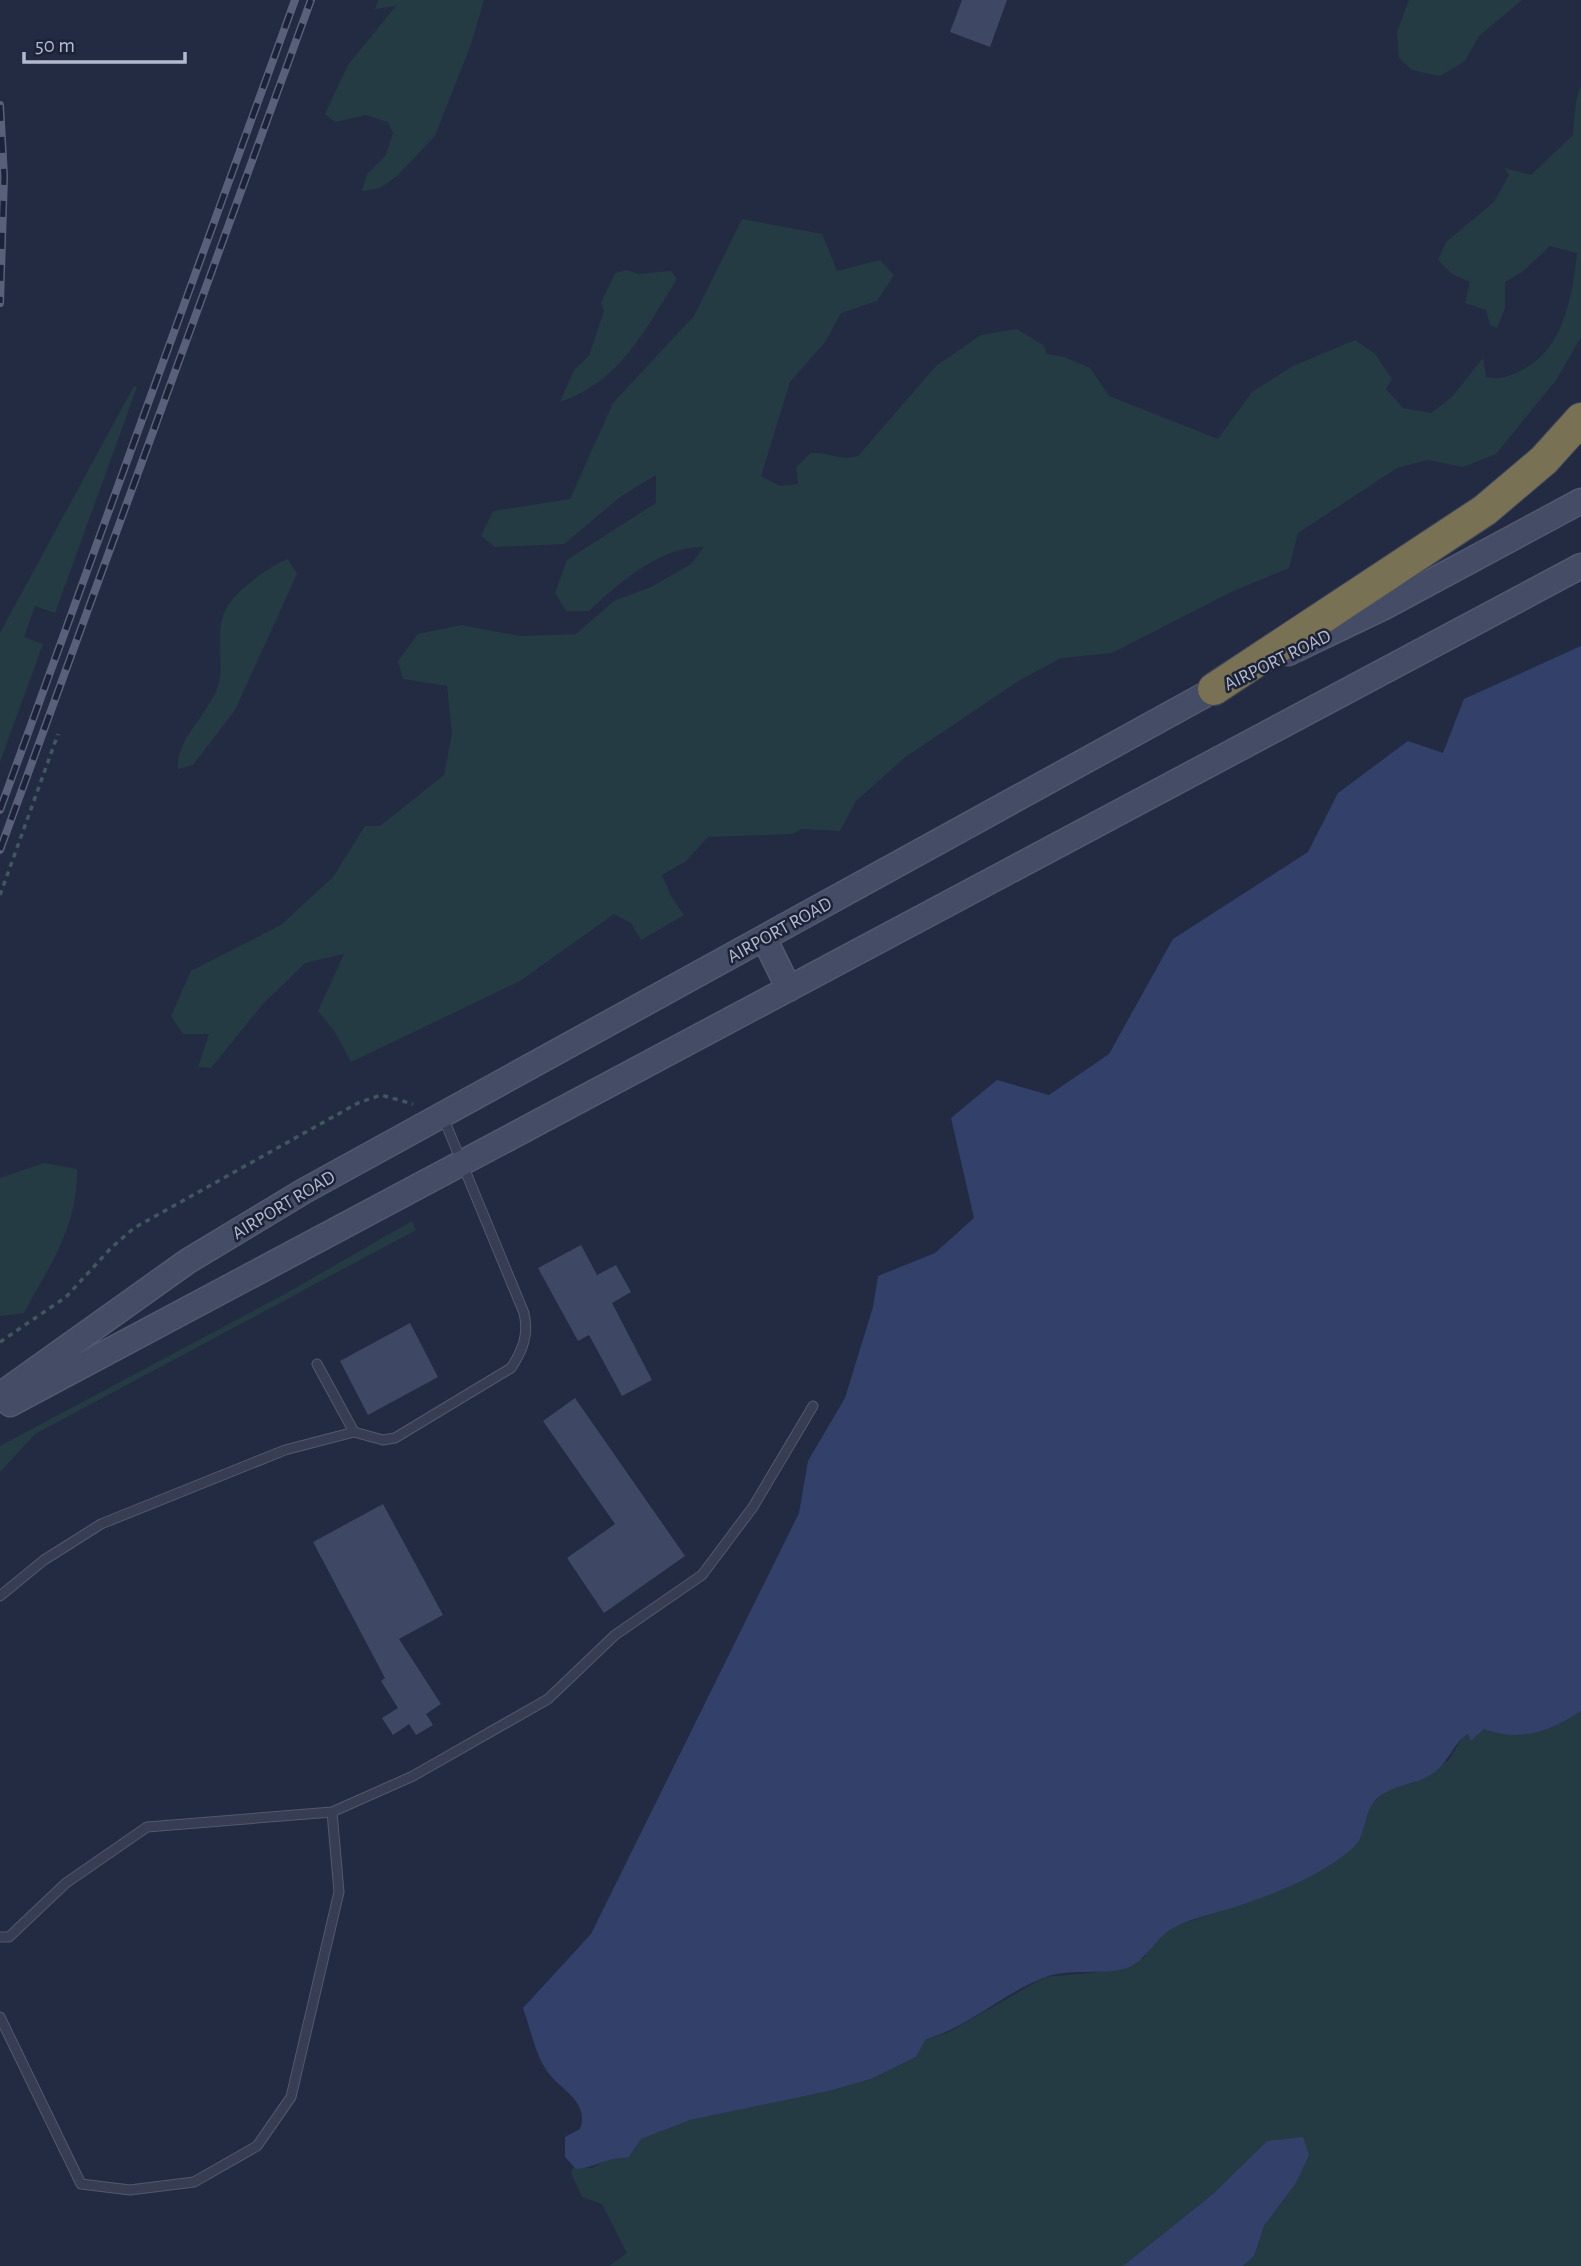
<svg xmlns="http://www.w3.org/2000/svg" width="1581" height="2266" viewBox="0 0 1581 2266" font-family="'Alegreya Sans',sans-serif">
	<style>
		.green { fill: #253b44 }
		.water { fill: #33416a }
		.building { fill: #3e4864 }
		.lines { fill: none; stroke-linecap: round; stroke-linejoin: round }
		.service-casing { stroke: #52596d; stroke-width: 11 }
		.secondary-casing { stroke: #52596d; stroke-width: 27 }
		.motorway-casing { stroke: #3f465a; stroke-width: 34 }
		.path { stroke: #40575e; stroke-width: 3.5; stroke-dasharray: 5 5; stroke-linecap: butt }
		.service { stroke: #373e53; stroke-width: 9 }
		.secondary { stroke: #454c66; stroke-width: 24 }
		.motorway { stroke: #797154; stroke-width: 32 }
		.rail-casing { stroke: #59617a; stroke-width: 8 }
		.rail { stroke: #1c2338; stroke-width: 5; stroke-dasharray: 16; stroke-linecap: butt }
		.labels { text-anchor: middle; stroke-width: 5; stroke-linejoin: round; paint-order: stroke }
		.street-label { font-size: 19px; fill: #b4bacd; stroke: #1c2338 }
	</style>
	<rect width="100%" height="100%" fill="#232b43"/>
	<path class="green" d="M378 0H484L471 44 435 136 397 176 380 188 362 191 367 174 386 155 393 133 388 122 366 115 335 122 325 114 348 65 396 6 375 9Z
		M1409 0H1522L1479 36 1465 61 1440 76 1412 70 1399 58 1397 32Z
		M1581 86V337L1556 380 1496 454 1463 467 1428 460 1397 468 1298 533 1289 568 1231 592 1112 653 1061 658 1020 680 904 758 856 801 840 831 801 829 793 834 708 837 686 861 662 875 671 896 684 915 641 940 631 923 614 914 520 981 351 1062 335 1032 318 1011 344 954 305 963 261 1006 211 1068 198 1067 209 1034H183L171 1016 191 971 281 925 333 877 365 826H380L444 775 452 734 447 686 403 679 398 661 418 634 461 625 520 636 576 634 614 601 651 587 691 564 704 547C661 546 620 582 589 611H566L555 593 567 560 656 503V475L620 497 564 544 495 547 481 536 493 511 570 499 613 403 694 316 742 219 822 234 837 271 880 260 894 275 877 301 841 313 825 342 790 382 761 476 780 486 798 484 796 467 811 453C828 452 842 461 858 456L936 366 981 335 1017 329 1043 345 1047 354 1064 357 1090 368 1109 396 1218 439 1252 392 1293 366 1355 340 1375 354 1392 379 1386 389 1403 408 1431 413 1452 397 1483 358 1486 377C1501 380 1508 377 1522 370 1563 350 1573 296 1577 253L1550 246 1522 272 1505 282V308L1497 328 1490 325 1486 310 1465 303 1470 282 1452 274 1438 260 1446 242 1494 202 1509 175 1505 168 1531 175 1573 135 1576 101Z
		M627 270 638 274 671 271 677 279C644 331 621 381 560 402L574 370 589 356 604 311 601 303 615 273Z
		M134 386 137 387 55 613 35 606 24 637 43 644 0 762V633Z
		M288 559 297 574 235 710 193 765 178 769C175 737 215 710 220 678 223 653 213 621 232 600 244 586 271 565 288 559Z
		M44 1163 77 1169C78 1227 50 1264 24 1313L0 1316V1178Z
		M412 1221 416 1230 35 1434 0 1472V1446L285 1294Z
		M1581 1711V2266H1243L1254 2256 1264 2226 1296 2183 1309 2155 1267 2141 1213 2194 1123 2266H609L627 2253 602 2204 582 2197 571 2173 574 2166 592 2168 612 2157 628 2158 641 2139 690 2120 829 2091 871 2079 916 2057 926 2039 947 2033 1045 1977 1099 1972 1144 1958 1158 1938 1175 1926 1253 1901 1307 1878 1356 1845 1371 1805 1389 1788 1413 1783 1449 1760 1462 1738 1468 1734 1471 1741 1484 1729C1520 1743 1551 1731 1581 1711Z"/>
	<path class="water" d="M1581 646V1711C1551 1731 1520 1743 1484 1729L1471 1741 1468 1734C1454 1741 1449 1763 1433 1773 1412 1788 1391 1782 1373 1803 1364 1815 1365 1837 1354 1847 1319 1878 1269 1896 1225 1910 1209 1915 1190 1919 1175 1927 1153 1938 1147 1963 1123 1969 1098 1975 1067 1968 1043 1978 1002 1994 969 2027 926 2039L916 2057 871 2079 829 2091 690 2120 641 2139 628 2158C608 2156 596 2168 576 2169L565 2157V2137L580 2129C590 2101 560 2090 547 2071 535 2054 530 2027 523 2008L591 1934 799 1513 808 1461 845 1398 873 1307 878 1276 935 1253 974 1218 951 1118 997 1080 1049 1095 1109 1054 1173 939 1308 852 1338 793 1408 741 1443 753 1464 699Z
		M1303 2137 1309 2155 1296 2183 1264 2226 1254 2256 1243 2266H1123L1213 2194 1267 2141Z"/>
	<path class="building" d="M962 0H1007L990 47 950 32Z
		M581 1245 597 1275 616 1265 631 1292 612 1303 652 1380 622 1396 589 1335 578 1341 538 1268Z
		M410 1323 438 1377 368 1415 340 1361Z
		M575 1398 685 1556 604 1613 567 1558 615 1524 543 1421Z
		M383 1504 443 1615 399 1639 441 1704 426 1714 433 1725 416 1735 409 1724 393 1735 382 1718 398 1708 381 1681 385 1678 313 1542Z"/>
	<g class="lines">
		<g class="service-casing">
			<path id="service" d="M317 1364 354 1432 383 1440 395 1438 511 1368C523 1350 529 1334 524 1313L443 1117
				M0 1596 44 1560 101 1524 285 1450 354 1432
				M0 1937H9L66 1883 147 1827 332 1812 413 1776 548 1699 615 1635 702 1575 753 1507 813 1406
				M0 2017 81 2184 130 2190 194 2182 257 2146 291 2097 339 1892 332 1812"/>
		</g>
		<g class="secondary-casing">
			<path id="secondary" d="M1288 653 1384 607 1581 501
				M764 938 789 989
				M0 1395 188 1261 304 1191 1230 681
				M10 1404 1581 566"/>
		</g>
		<g class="motorway-casing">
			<path id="motorway" d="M1214 689 1485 510 1544 460 1581 419"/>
		</g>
		<path class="path" d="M0 895 58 734
			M0 1342 66 1297 111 1248 134 1228 358 1103 381 1095 413 1104"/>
		<use href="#service" class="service"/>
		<use href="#secondary" class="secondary"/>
		<use href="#motorway" class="motorway"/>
		<g class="rail-casing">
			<path id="rail" d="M0 105 4 176 0 303
				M0 810 295 0
				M0 850 311 0"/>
		</g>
		<use href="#rail" class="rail"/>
	</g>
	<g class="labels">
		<g class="street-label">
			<text transform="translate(1277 659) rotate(-26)" y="7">AIRPORT ROAD</text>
			<text transform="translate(779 929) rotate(-29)" y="7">AIRPORT ROAD</text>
			<text transform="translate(283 1204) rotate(-31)" y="7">AIRPORT ROAD</text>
		</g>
	</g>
	<path d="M24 52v10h161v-10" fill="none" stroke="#b4bacd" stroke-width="3.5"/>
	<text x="35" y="52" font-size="21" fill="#b4bacd" stroke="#1c2338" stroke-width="5" paint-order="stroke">50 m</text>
</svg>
